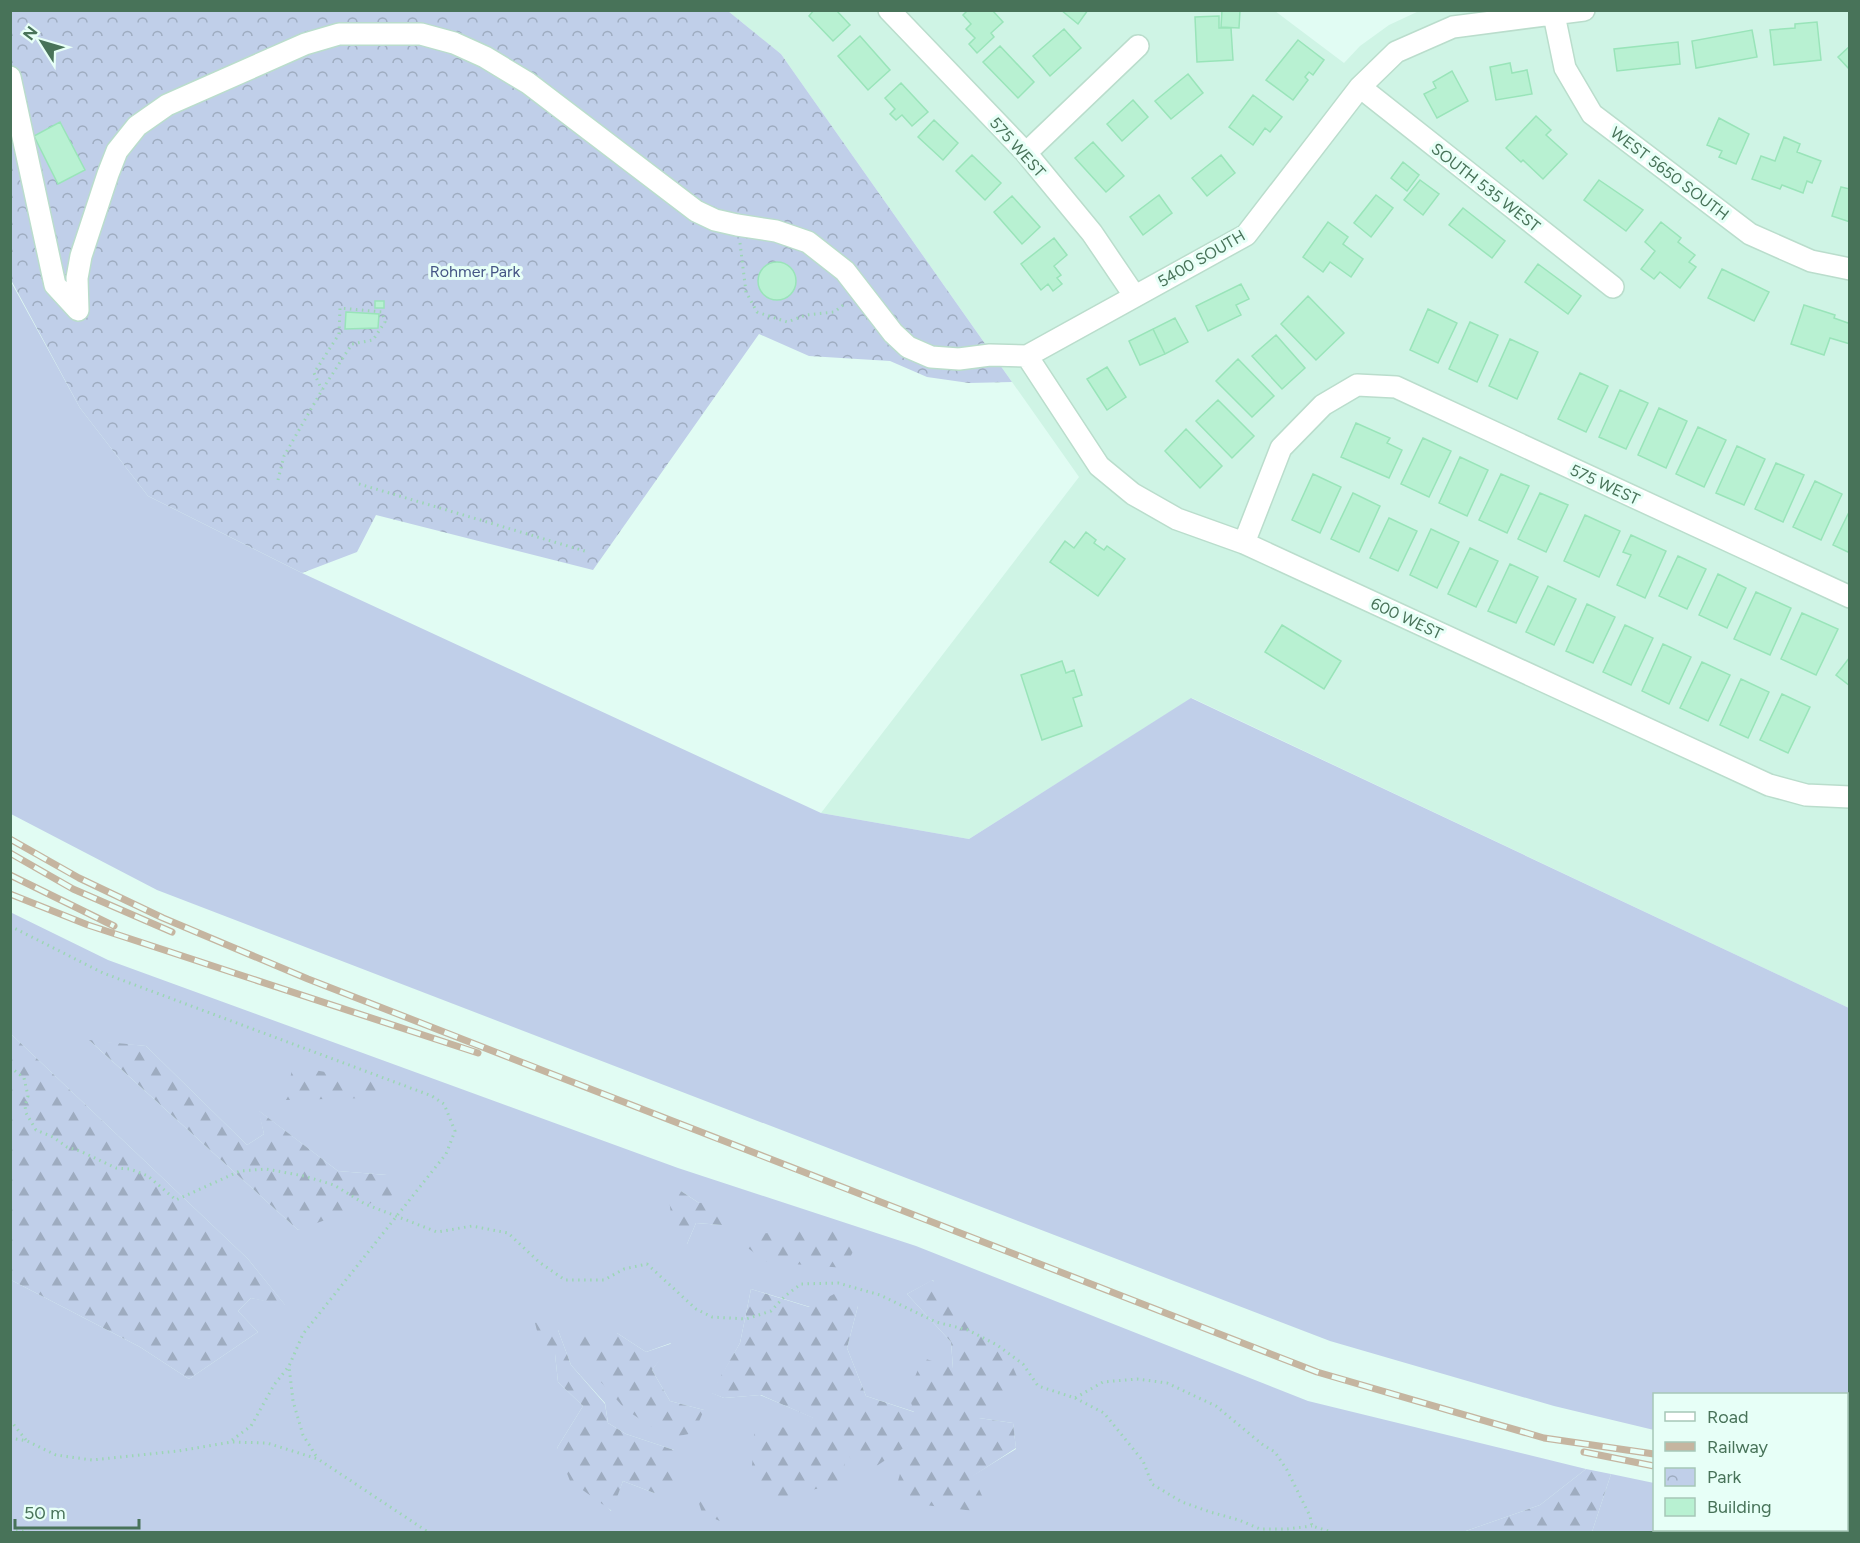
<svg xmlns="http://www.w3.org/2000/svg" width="1860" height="1543" viewBox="0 0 1860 1543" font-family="Figtree,sans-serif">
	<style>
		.residential { fill: #cff4e5 }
		.grass { fill: #c0cfe9; fill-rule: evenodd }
		.forest { fill: url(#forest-firs) }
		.park { fill: url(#park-crowns) }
		.building { fill: #b8f1d2; stroke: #99e4b9; stroke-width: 1.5 }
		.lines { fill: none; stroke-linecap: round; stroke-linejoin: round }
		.minor-casing { stroke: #baddcc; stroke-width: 24 }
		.path { stroke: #9cd6b5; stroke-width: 3; stroke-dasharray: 1.5 4.5; stroke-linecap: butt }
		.minor { stroke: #fff; stroke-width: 21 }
		.rail-casing { stroke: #c5b5a0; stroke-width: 7 }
		.rail { stroke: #e7fff7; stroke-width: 4.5; stroke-dasharray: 14; stroke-linecap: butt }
		.labels { text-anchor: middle; stroke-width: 6; stroke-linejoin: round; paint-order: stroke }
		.street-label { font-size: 16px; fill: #487359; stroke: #e7fff7 }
		.park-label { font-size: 16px; fill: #455585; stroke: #e7fff7 }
	</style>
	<defs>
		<pattern id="forest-firs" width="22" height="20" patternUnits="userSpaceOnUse" patternTransform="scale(1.5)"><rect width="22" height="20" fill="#c0cfe9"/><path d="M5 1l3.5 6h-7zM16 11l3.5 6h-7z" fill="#9eacc0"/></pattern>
		<pattern id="park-crowns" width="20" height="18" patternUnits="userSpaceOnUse" patternTransform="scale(1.5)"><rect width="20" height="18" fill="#c0cfe9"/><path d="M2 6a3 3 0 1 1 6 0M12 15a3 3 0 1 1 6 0" fill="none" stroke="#9eacc0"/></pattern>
	</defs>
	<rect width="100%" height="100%" fill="#e1fcf3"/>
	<path class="residential" d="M728 11H1275L1344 63 1360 46 1389 25 1419 11H1849V1008L1192 698 969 839 821 813 1079 477 781 54Z"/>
	<path class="grass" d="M10 280 80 408 148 496 302 573 821 813 969 839 1191 698 1849 1008V1464H1846V1394H1654V1430L1554 1406 1330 1341 157 890 11 814Z
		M10 912 108 960 678 1168 916 1246 1308 1401 1586 1469 1540 1505 1463 1532H11V1280L140 1347 189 1379 258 1332 238 1311 251 1298 285 1305 248 1259 11 1034ZM90 1041 146 1046 247 1145 264 1134 259 1111 338 1171 387 1175 298 1230ZM681 1191 699 1203 722 1225 696 1223 687 1244ZM933 1280 979 1418 1013 1423 1016 1449 972 1476 908 1445 844 1451 797 1430 814 1418 760 1395 724 1398 712 1393 740 1343 751 1289 810 1307 858 1306 847 1348 866 1396 915 1412 953 1369 951 1342 907 1294ZM558 1330 571 1365 605 1403 608 1423 626 1434 674 1450 654 1493 623 1481 611 1511 557 1448 583 1406 558 1382 555 1354ZM617 1333 646 1352 671 1343 652 1370 670 1401 704 1410 625 1409Z
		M1611 1474 1654 1483V1530H1846L1847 1512H1849V1532H1592Z"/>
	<path class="forest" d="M11 1034 248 1259 286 1306 251 1298 238 1311 258 1332 189 1379 140 1347 11 1280Z
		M89 1040 146 1046 247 1145 264 1134 258 1110 338 1171 387 1175 393 1195 298 1230Z
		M293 1066 384 1083 368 1098 285 1100Z
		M668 1191H681L699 1203 725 1201 722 1225 696 1223 687 1244 673 1230Z
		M832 1228 858 1241 845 1268 767 1262 745 1246 756 1234Z
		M932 1280 1001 1340 1019 1381 979 1418 1013 1423 1016 1448 973 1476 990 1513 917 1504 898 1481 908 1445 875 1467 858 1466 844 1451 845 1482 770 1500 751 1480 755 1424 797 1429 813 1418 761 1395 724 1398 711 1393 740 1343 751 1289 809 1307 838 1292 858 1306 847 1348 866 1396 914 1412 908 1393 923 1358 953 1368 951 1342 907 1294Z
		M549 1318 558 1330 571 1365 605 1404 608 1423 626 1434 674 1450 678 1482 654 1493 623 1481 612 1511 570 1481 557 1448 583 1406 558 1382 555 1354 540 1342 535 1323Z
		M617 1333 646 1352 673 1343 652 1370 670 1401 704 1410 694 1433 668 1438 625 1409 593 1373 574 1337Z
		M1586 1469 1611 1474 1592 1532H1463L1540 1505Z
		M697 1497 716 1502 722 1522 702 1513Z"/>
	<path class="park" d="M10 11H728L781 54 1012 382 969 383 927 377 890 361 809 356 759 334 593 570 376 515 357 552 302 573 148 496 80 408 11 280Z"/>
	<path class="building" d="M814 10H836L850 25 833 41 809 16Z
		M968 10H992L1003 22 991 33 994 37 977 53 969 44 975 38 966 29 971 24 963 15Z
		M1061 10H1088L1078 24Z
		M1222 10H1240L1239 28 1221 27Z
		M1219 16V28H1231L1233 60 1197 62 1195 17Z
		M1817 22 1821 60 1774 65 1770 30 1795 28V24Z
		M1064 29 1081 48 1050 76 1033 56Z
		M1752 30 1757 57 1696 68 1692 41Z
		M860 36 890 70 868 90 838 56Z
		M1298 40 1324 60 1313 75 1309 72 1305 77 1308 80 1293 100 1266 80Z
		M1678 42 1680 64 1617 71 1614 49Z
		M1000 46 1034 82 1018 98 983 62Z
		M1850 46V70L1838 57Z
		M1510 63 1512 73 1527 70 1532 94 1496 100 1490 67Z
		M1452 71 1468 101 1437 118 1424 94 1436 88 1433 82Z
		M1188 74 1203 93 1171 119 1155 101Z
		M901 83 928 112 912 126 902 115 896 120 890 114 895 109 885 98Z
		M1253 95 1282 117 1270 132 1265 128 1253 145 1229 127Z
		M1133 100 1148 117 1122 141 1107 124Z
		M1536 116 1551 130 1546 135 1567 154 1543 179 1523 160 1521 162 1506 148Z
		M1719 118 1749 134 1736 164 1719 157 1722 151 1707 145Z
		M934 120 958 143 943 160 918 137Z
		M60 122 85 170 58 184 34 136Z
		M1784 137 1800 144 1797 152 1821 161 1812 183 1807 181 1803 193 1782 185 1780 189 1752 179 1761 156 1775 161Z
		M1093 142 1124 176 1106 192 1075 158Z
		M972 155 1001 183 985 200 956 171Z
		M1221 155 1235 173 1207 196 1192 178Z
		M1403 162 1419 175 1407 191 1391 178Z
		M1420 180 1439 194 1423 215 1404 200Z
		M1599 180 1643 210 1626 231 1584 200Z
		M1841 187 1850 189V222L1832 216Z
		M1159 195 1172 213 1143 235 1130 217Z
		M1376 195 1393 208 1371 237 1354 223Z
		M1012 196 1040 227 1022 244 994 212Z
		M1463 208 1505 241 1492 258 1449 225Z
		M1328 222 1348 237 1343 244 1363 259 1351 277 1330 262 1323 272 1303 257Z
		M1661 222 1681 238 1678 242 1695 255 1689 262 1696 267 1680 288 1660 272 1654 279 1641 269 1655 251 1645 242Z
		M1054 238 1067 255 1054 266 1061 275 1057 278 1062 284 1053 291 1048 284 1041 290 1021 264Z
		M758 281a19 19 0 1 1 38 0a19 19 0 1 1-38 0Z
		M1538 264 1581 296 1568 314 1525 282Z
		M1722 269 1769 292 1754 321 1708 298Z
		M1241 284 1249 299 1236 305 1241 315 1208 331 1196 306Z
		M1308 296 1344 333 1316 360 1281 324Z
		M375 301H384V308H375Z
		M1804 305 1835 315 1834 318 1848 323 1850 319V344L1830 338 1824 355 1791 344Z
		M1428 309 1457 323 1438 363 1410 350Z
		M346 312 379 314 378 328 345 329Z
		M1175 318 1188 342 1165 354 1153 329Z
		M1470 322 1498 335 1477 382 1449 369Z
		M1153 329 1165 354 1140 365 1129 341Z
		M1276 335 1305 368 1282 389 1252 356Z
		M1510 339 1538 352 1517 399 1489 386Z
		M1238 359 1274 396 1252 417 1216 381Z
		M1107 367 1126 397 1107 410 1087 379Z
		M1580 373 1608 386 1586 432 1558 419Z
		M1620 390 1648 403 1626 449 1599 437Z
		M1218 400 1254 436 1232 458 1196 421Z
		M1659 408 1687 421 1666 468 1638 455Z
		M1356 423 1390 438 1387 443 1402 450 1389 478 1341 457Z
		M1698 427 1726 440 1704 487 1676 474Z
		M1186 429 1222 466 1200 488 1165 451Z
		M1423 438 1451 451 1429 497 1401 484Z
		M1737 446 1765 459 1744 505 1716 493Z
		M1460 457 1488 470 1467 516 1439 503Z
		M1776 463 1804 475 1783 522 1755 509Z
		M1313 474 1341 487 1320 533 1292 520Z
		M1501 474 1529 486 1507 533 1479 520Z
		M1815 481 1842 494 1821 540 1793 527Z
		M1353 493 1380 506 1359 552 1331 539Z
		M1540 493 1568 505 1546 552 1518 539Z
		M1850 510V553L1833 545Z
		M1585 515 1620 531 1599 577 1564 561Z
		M1389 518 1417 531 1398 571 1370 558Z
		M1431 529 1459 542 1437 588 1410 575Z
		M1086 532 1096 540 1094 543 1104 550 1107 546 1125 559 1098 596 1050 562 1065 541 1074 548Z
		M1631 535 1666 551 1645 598 1617 585 1631 555 1623 552Z
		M1470 548 1498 561 1476 607 1448 594Z
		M1678 556 1706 569 1687 609 1659 596Z
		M1510 564 1538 577 1516 623 1488 611Z
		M1718 574 1746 588 1727 628 1699 615Z
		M1548 586 1576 599 1554 645 1526 632Z
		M1756 592 1791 608 1770 655 1734 639Z
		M1587 604 1615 617 1593 663 1566 651Z
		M1802 613 1838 629 1816 675 1781 659Z
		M1282 625 1341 661 1324 689 1265 652Z
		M1625 625 1653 638 1631 685 1603 672Z
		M1663 644 1691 657 1669 704 1642 691Z
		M1850 657V686L1836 675Z
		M1062 661 1066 673 1074 670 1082 695 1073 698 1082 726 1042 740 1021 675Z
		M1702 662 1730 675 1708 721 1680 708Z
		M1741 679 1769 692 1748 738 1720 725Z
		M1782 694 1810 707 1788 753 1760 740Z"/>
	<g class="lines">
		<g class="minor-casing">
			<path id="minor" d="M889 10 1026 153 1092 233 1134 295
				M1553 10 1565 68 1592 114 1750 234 1811 261 1850 269
				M10 77 55 285 78 310 77 278 81 256 108 174 117 151 137 126 167 105 305 44 339 34H421L454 43 485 57 528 83 696 211 715 220 737 225 776 231 808 242 845 271 893 333 908 347 931 357 959 359 990 355 1027 356 1246 235 1360 87 1396 52 1453 27 1584 10
				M1360 87 1613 287
				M1026 153 1138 46
				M1027 356 1099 466 1133 494 1177 519 1244 543 1769 785 1806 795 1850 797
				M1244 543 1281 448 1323 405 1357 385 1396 387 1850 597"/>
		</g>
		<path class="path" d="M740 243 746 292 757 312 787 322 806 315 834 312 846 303
			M278 480 284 456 322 390 352 344 373 340 385 322 382 312 340 308 339 334 314 373 322 390
			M359 484 588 552
			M10 926 103 973 432 1096 444 1104 455 1131 446 1154 303 1334 289 1366 293 1401 303 1435 318 1459
			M10 1067 24 1078 28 1096 25 1106 26 1113 36 1130 53 1137 67 1147 80 1151 116 1168 130 1169 148 1176 176 1200 240 1171 266 1169 304 1176 334 1185 365 1204 437 1232 472 1226 508 1233 539 1262 565 1280H604L624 1269 647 1264 696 1309 712 1317 746 1319 771 1311 785 1296 801 1284 838 1283 880 1295 936 1322 968 1330 997 1345 1023 1364 1038 1386 1075 1398 1103 1382 1137 1379 1167 1383 1216 1406 1263 1445 1275 1452 1287 1470 1310 1516 1312 1526 1332 1532
			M1075 1398 1104 1413 1143 1461 1152 1484 1182 1502 1210 1512 1239 1520 1260 1529H1287L1312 1526
			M10 1420 26 1440
			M10 1438 27 1441 56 1455 92 1460 178 1451 231 1442 267 1443 318 1459 428 1532
			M232 1440 251 1426 274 1385 289 1366
			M10 1530 28 1532"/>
		<use href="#minor" class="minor"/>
		<g class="rail-casing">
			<path id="rail" d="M10 839 79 878 163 918 308 979 1317 1372 1544 1438 1654 1454
				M10 853 73 889 172 932
				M10 875 114 926
				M10 894 88 925 478 1053
				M1584 1452 1654 1466
				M1846 1477 1850 1478
				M1846 1488H1850"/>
		</g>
		<use href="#rail" class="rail"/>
	</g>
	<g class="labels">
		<g class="street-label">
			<text transform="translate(1018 147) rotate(48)" y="6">575 WEST</text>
			<text transform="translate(1670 173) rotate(37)" y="6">WEST 5650 SOUTH</text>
			<text transform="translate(1486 187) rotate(38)" y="6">SOUTH 535 WEST</text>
			<text transform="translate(1201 258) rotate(-30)" y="6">5400 SOUTH</text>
			<text transform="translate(1605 484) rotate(25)" y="6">575 WEST</text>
			<text transform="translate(1407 618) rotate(25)" y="6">600 WEST</text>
		</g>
		<g class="park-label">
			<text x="475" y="277">Rohmer Park</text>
		</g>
	</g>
	<rect width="1860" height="1543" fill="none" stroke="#487359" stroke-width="24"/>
	<rect x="1653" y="1393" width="195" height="138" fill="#e7fff7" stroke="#a7c7b8" stroke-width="1.5"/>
	<rect x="1665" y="1412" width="30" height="9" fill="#ffffff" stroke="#a7c7b8" stroke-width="1.5"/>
	<text x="1707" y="1423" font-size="18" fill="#487359">Road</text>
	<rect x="1665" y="1442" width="30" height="9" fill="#c5b5a0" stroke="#a7c7b8" stroke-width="1.5"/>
	<text x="1707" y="1453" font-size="18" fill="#487359">Railway</text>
	<rect x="1665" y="1468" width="30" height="18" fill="url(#park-crowns)" stroke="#a7c7b8" stroke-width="1.5"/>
	<text x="1707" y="1483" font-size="18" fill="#487359">Park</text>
	<rect x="1665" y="1498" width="30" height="18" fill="#b8f1d2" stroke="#a7c7b8" stroke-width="1.5"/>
	<text x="1707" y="1513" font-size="18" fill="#487359">Building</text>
	<g transform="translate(42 42) rotate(307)" stroke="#e7fff7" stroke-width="4.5" paint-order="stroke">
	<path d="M0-4.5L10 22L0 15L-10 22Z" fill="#487359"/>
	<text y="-9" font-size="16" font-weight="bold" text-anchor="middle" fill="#487359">N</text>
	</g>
	<path d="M15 1519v9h124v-9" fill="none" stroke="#487359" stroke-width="3"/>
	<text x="24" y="1519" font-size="18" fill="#487359" stroke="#e7fff7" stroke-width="4.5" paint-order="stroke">50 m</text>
</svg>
